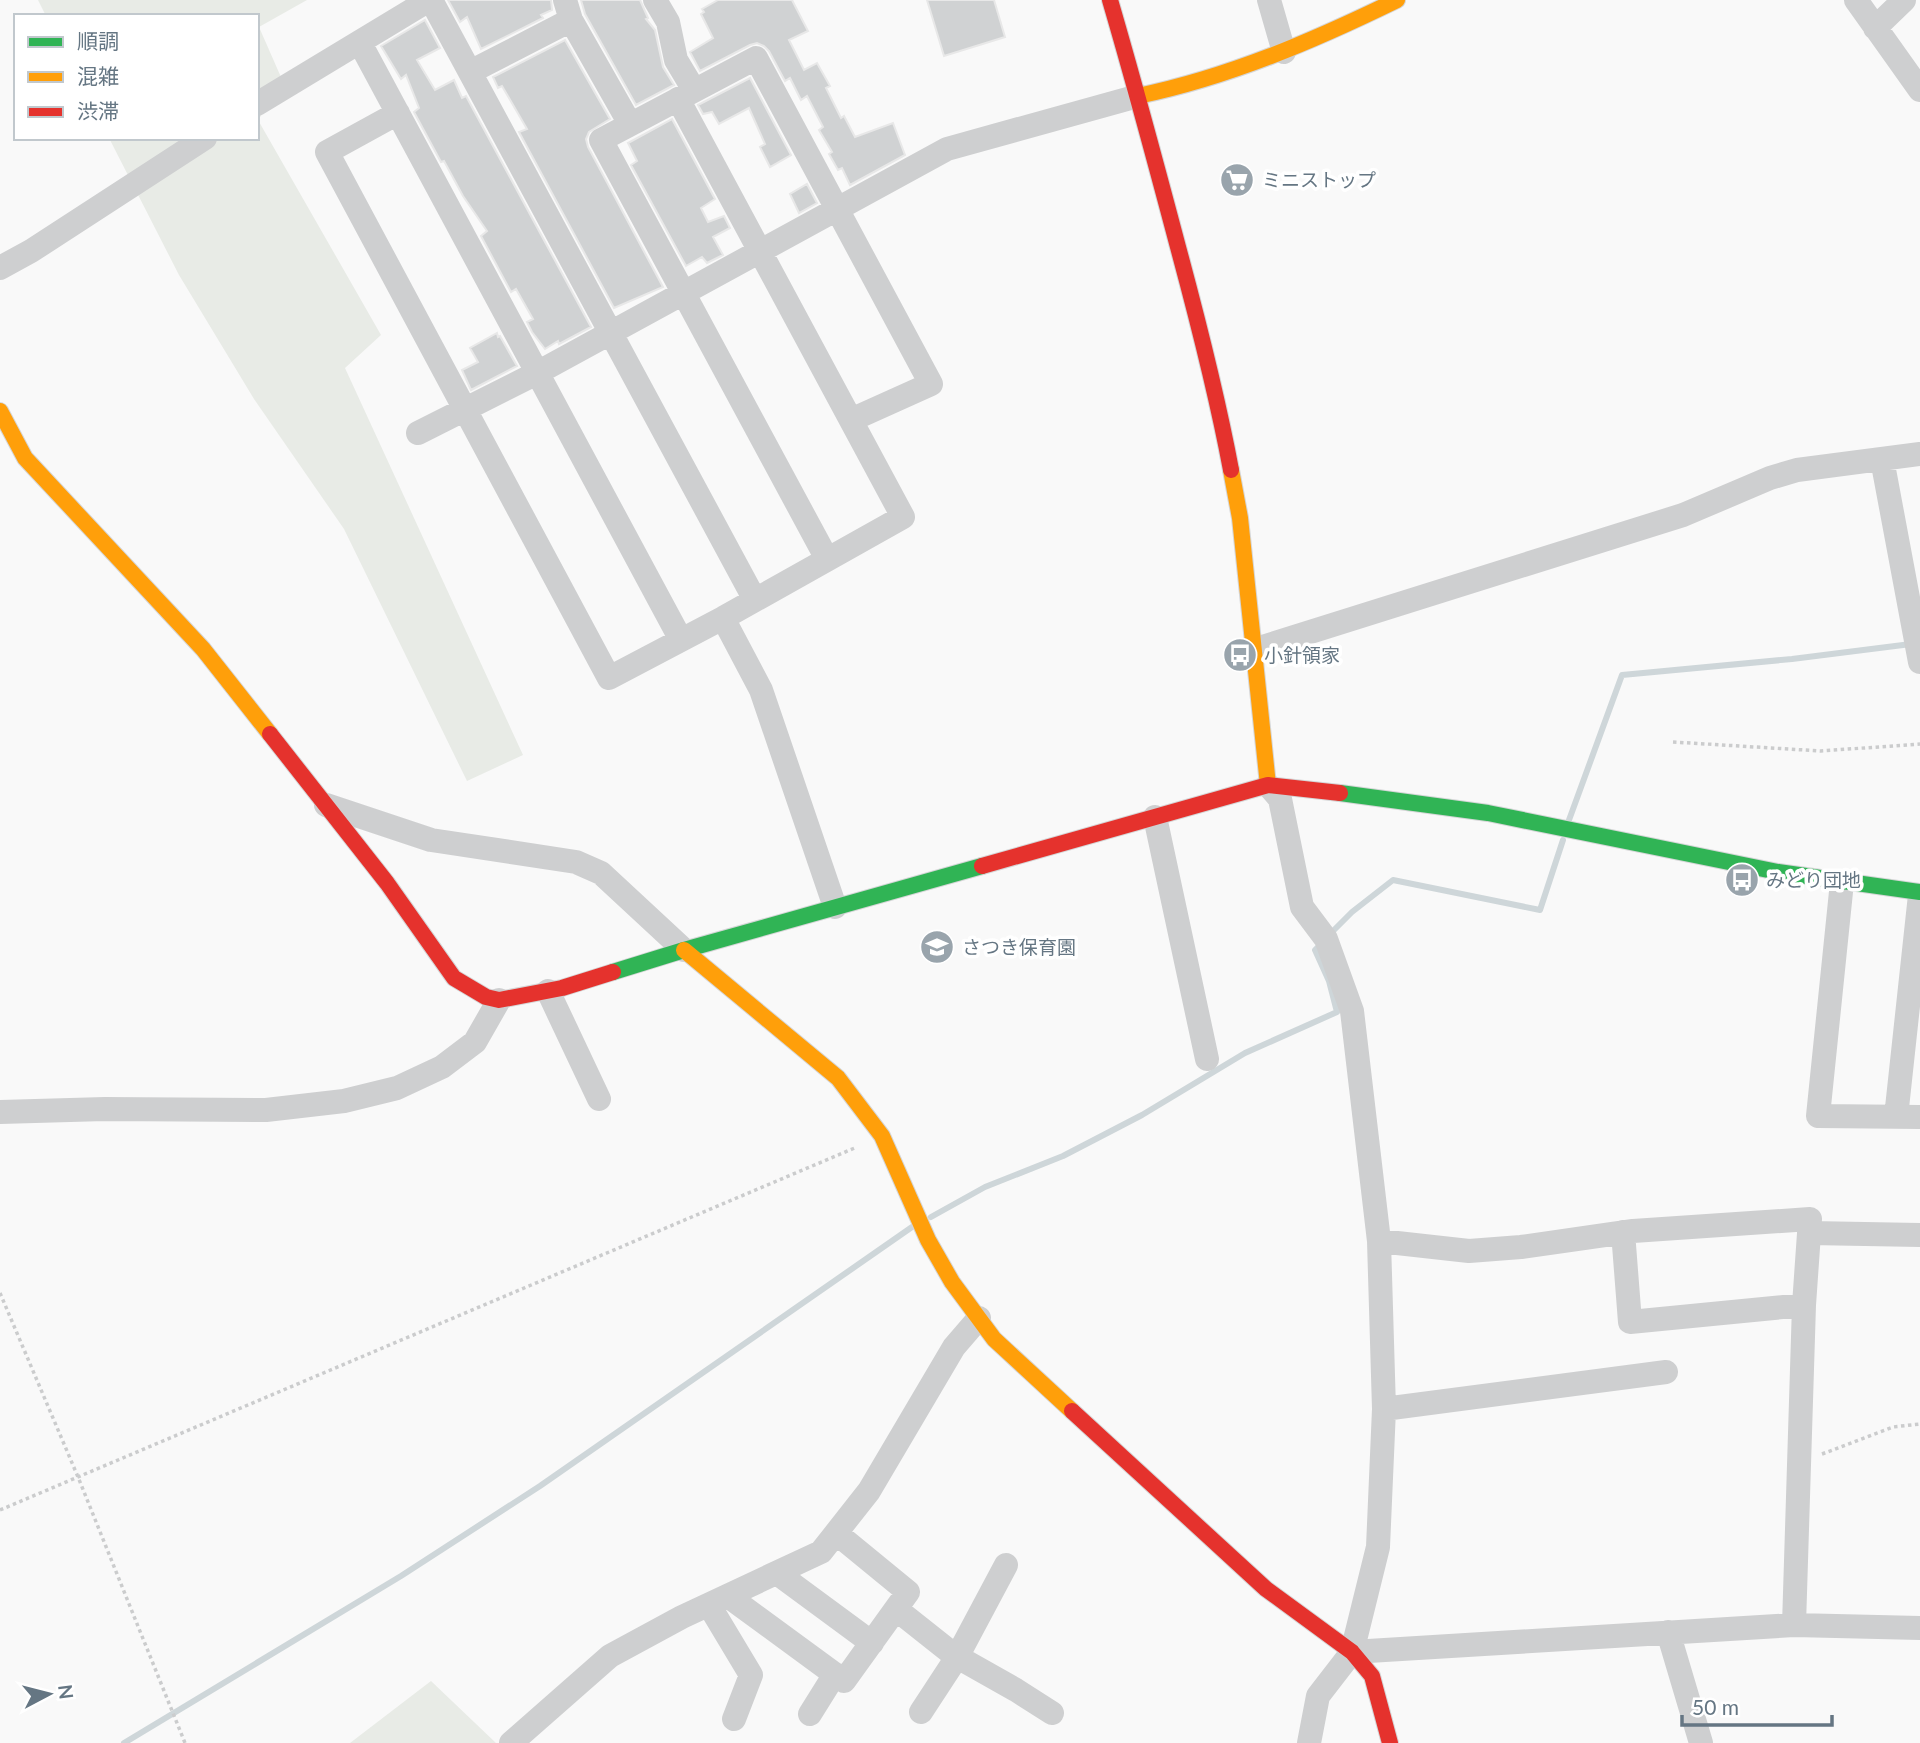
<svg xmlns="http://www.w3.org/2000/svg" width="1920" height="1743" viewBox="0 0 1920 1743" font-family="Lato,'Noto Sans JP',sans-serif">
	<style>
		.green { fill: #e8ebe6 }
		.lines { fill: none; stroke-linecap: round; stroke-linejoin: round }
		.stream { stroke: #ced6d9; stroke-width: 6 }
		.building { fill: #d0d2d3; stroke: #e8e8e8; stroke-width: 2 }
		.fast-casing { stroke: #d5d6d7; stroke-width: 18 }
		.slow-casing { stroke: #d5d6d7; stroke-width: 18 }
		.jam-casing { stroke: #d5d6d7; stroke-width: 18 }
		.path { stroke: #cbcccd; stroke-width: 3.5; stroke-dasharray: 3.5 3.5; stroke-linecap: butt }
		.street { stroke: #cecfd0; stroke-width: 24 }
		.fast { stroke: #30b455; stroke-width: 16 }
		.slow { stroke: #ff9f0a; stroke-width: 16 }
		.jam { stroke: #e5322d; stroke-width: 16 }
		.labels { text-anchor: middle; stroke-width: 7; stroke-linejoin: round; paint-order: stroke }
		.poi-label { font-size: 19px; fill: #657683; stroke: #fff; text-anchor: start }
	</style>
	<rect width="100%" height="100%" fill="#f9f9f9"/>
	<path class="green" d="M38 0H307L259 27 284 84 258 120 381 335 345 368 523 755 467 781 344 529 254 399 179 275 109 138H257V16H46Z
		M431 1681 496 1743H350Z"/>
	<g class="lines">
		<path class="stream" d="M1569 820 1622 675 1792 659 1911 644
			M1329 935 1352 912 1393 880 1540 910 1563 840
			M931 1217 985 1187 1063 1156 1142 1115 1245 1053 1337 1012 1329 981 1315 950 1322 943
			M124 1743 401 1576 540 1486 912 1227"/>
	</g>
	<path class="building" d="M448 0H551L552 10 541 15 543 18 481 49 467 17 460 22Z
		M581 0H640L648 18 646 19 655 30 663 67 674 85 636 105 585 14Z
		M718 0H792L808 31 789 40 804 70 817 63 830 86 826 88 841 118 844 116 855 137 893 123 905 155 850 185 842 168 838 170 829 154 832 152 819 130 823 127 807 96 801 100 790 78 785 81 769 51 764 46 757 43 750 45 700 71 690 52 713 38 701 14 704 12 702 9Z
		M927 0H994L1005 37 944 56Z
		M425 20 440 48 417 60 435 90 454 80 462 98 466 96 591 327 559 344 558 341 545 349 532 332 527 322 533 319 516 289 511 292 481 236 487 231 463 196 444 161 441 162 414 112 419 108 406 75 401 79 381 46Z
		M565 40 610 119 589 132 586 139 588 147 663 287 614 308 519 132 527 129 502 86 498 88 493 77Z
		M750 78 791 155 770 167 760 147 765 144 749 108 719 124 712 112 703 114 698 105Z
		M672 119 715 199 701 208 708 222 724 216 730 228 713 237 723 255 707 263 702 257 686 266 631 165 637 161 628 143Z
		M807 184 817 203 799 213 790 194Z
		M497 333 498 337 500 336 517 366 471 390 462 370 478 362 470 348Z"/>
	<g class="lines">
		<g class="fast-casing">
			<path id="fast" d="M1340 793 1488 813 1778 872 1920 892
				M613 972 684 950 982 866"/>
		</g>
		<g class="slow-casing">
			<path id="slow" d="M1138 96C1229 77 1313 41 1397 0
				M0 411 25 458 203 649 270 734
				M1231 470 1240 518 1268 785
				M684 950 838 1078 882 1136 928 1240 952 1282 994 1339 1072 1411"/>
		</g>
		<g class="jam-casing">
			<path id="jam" d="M1110 0C1134 82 1156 164 1178 247 1198 321 1217 395 1231 470
				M270 734 387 883 454 978 486 997 499 1000 562 988 613 972
				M982 866 1268 785 1340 793
				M1072 1411 1266 1589 1352 1652 1372 1676 1390 1743"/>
		</g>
		<path class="path" d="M1673 742 1821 751 1920 744
			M0 1293 78 1477 185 1743
			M1822 1454 1893 1427 1920 1424
			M0 1510 857 1147"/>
		<path class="street" d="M431 0 755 600
			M565 0 571 20 630 124
			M655 0 668 22 676 60 694 90
			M1269 0 1284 52
			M1856 0 1920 90
			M1875 28 1904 0
			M360 43 681 640
			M470 72 571 20
			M257 104 429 0
			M398 113 327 152 609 678 723 618 903 517 678 99
			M0 268 31 251 205 138
			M418 433 537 373 947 149 1138 96
			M1882 459 1920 662
			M827 559 601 140 756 58 931 384 851 420
			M723 618 761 690 835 907
			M1253 650 1683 515 1770 478 1797 470 1920 454
			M1268 785 1280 799 1302 907 1326 939 1352 1011 1379 1241 1384 1409 1378 1547 1352 1652 1318 1696 1309 1743
			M326 805 431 840 576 862 601 873 684 950
			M1155 817 1207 1059
			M1842 882 1818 1116 1920 1117
			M548 991 599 1099
			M0 1112 105 1109 266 1110 344 1101 397 1088 442 1067 475 1042 499 1000
			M1896 1117 1920 895
			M1623 1232 1630 1322 1804 1305
			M1810 1233 1920 1235
			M1379 1241 1469 1251 1521 1247 1633 1231 1810 1219 1804 1305 1794 1625
			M1384 1409 1666 1372
			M777 1573 872 1643
			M728 1596 844 1681 908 1592 836 1533
			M709 1605 751 1675 734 1719
			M896 1609 954 1655 1016 1690 1052 1713
			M1668 1632 1701 1743
			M1352 1652 1794 1625 1920 1628
			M921 1712 957 1657 1006 1565
			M810 1714 835 1674
			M511 1743 610 1656 682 1617 821 1552 869 1491 954 1347 979 1318"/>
		<use href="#fast" class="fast"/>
		<use href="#slow" class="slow"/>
		<use href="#jam" class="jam"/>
	</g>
	<defs>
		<g id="supermarket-disc" transform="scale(1.75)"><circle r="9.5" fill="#99a4ac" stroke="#fff"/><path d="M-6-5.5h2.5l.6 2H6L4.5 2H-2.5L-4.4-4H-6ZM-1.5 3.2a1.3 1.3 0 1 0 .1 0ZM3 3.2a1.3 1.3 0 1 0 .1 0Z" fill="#fff"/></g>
		<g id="bus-disc" transform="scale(1.75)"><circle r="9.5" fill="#99a4ac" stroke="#fff"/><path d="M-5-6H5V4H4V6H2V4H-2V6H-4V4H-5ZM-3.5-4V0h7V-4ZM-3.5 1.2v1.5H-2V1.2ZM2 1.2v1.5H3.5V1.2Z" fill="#fff"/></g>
		<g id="school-disc" transform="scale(1.75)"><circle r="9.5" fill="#99a4ac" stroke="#fff"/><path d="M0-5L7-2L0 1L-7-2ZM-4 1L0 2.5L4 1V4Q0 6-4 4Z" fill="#fff"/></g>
	</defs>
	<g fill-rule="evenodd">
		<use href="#supermarket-disc" x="1237" y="180"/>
		<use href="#bus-disc" x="1240" y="655"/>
		<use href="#bus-disc" x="1742" y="880"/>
		<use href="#school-disc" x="937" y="947"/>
	</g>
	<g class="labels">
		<g class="poi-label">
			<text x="1262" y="187">ミニストップ</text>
			<text x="1264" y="662">小針領家</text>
			<text x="1766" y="887">みどり団地</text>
			<text x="962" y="954">さつき保育園</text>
		</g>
	</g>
	<rect x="14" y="14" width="245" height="126" fill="#ffffff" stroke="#c1c8cd" stroke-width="2"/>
	<rect x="28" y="37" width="35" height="10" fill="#30b455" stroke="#c1c8cd" stroke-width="2"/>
	<text x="77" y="49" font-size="21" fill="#657683">順調</text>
	<rect x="28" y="72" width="35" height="10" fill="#ff9f0a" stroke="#c1c8cd" stroke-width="2"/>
	<text x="77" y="84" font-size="21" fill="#657683">混雑</text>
	<rect x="28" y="107" width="35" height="10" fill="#e5322d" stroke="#c1c8cd" stroke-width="2"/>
	<text x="77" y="119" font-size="21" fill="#657683">渋滞</text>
	<g transform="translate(49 1694) rotate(83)" stroke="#ffffff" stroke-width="5" paint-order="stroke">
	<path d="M0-5L12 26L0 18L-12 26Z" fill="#657683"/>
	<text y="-10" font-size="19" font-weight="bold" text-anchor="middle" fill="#657683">N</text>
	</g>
	<path d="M1682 1715v10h150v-10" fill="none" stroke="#657683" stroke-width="3.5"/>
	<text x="1692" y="1715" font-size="21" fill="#657683" stroke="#ffffff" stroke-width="5" paint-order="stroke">50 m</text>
</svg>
